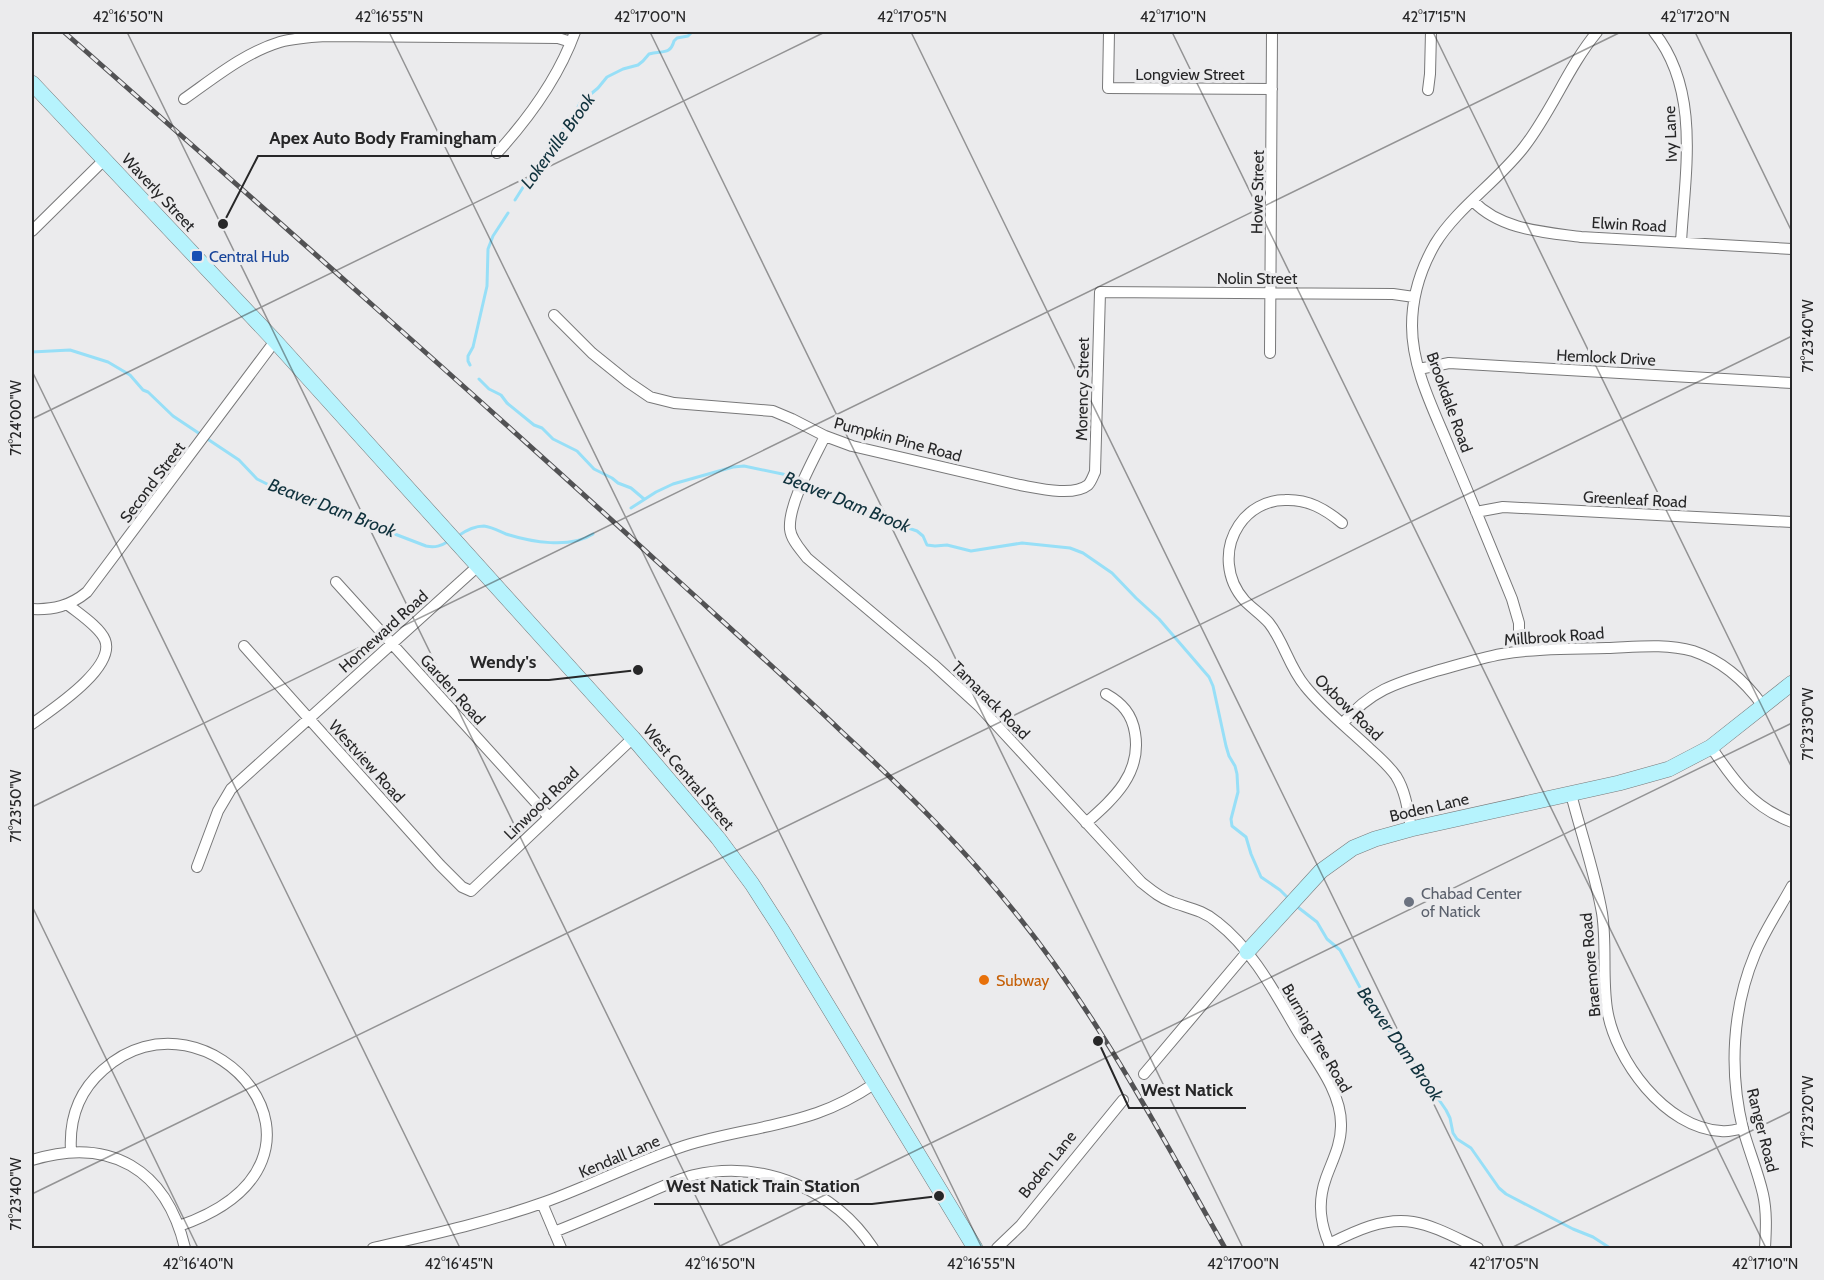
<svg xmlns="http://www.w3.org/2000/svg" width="1824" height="1280" viewBox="0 0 1824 1280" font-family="Cabin,sans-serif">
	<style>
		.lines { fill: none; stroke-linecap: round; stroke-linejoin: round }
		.stream { stroke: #97dff7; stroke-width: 3 }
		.street-casing { stroke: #787879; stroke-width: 12 }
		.secondary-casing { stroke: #787879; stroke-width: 16 }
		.street { stroke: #fff; stroke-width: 10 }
		.secondary { stroke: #b6f3fd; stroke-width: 15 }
		.rail-casing { stroke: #525254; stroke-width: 5 }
		.rail { stroke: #ebebed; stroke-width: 3; stroke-dasharray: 9; stroke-linecap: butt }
		.ticks { fill: none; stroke: #272728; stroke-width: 1.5; stroke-opacity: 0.45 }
		.transit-dot { fill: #1a4fb4; stroke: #ebebed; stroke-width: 2 }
		.worship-dot { fill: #6b7280; stroke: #ebebed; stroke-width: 2 }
		.food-dot { fill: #e8710a; stroke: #ebebed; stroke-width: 2 }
		.labels { text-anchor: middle; stroke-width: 6; stroke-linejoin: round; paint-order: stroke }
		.street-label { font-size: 16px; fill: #272728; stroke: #ebebed }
		.transit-label { font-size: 16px; fill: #164399; stroke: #ebebed; text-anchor: start }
		.worship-label { font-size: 16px; fill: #5b616d; stroke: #ebebed; text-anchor: start }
		.food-label { font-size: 16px; fill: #c56008; stroke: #ebebed; text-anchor: start }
		.water-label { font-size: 18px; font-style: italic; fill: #10323d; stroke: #ebebed }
		.leader { fill: none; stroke: #272728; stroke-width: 2 }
		.callout-dot { fill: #272728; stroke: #ebebed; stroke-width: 2 }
		.callout-label { font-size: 18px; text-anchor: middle; font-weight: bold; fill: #272728; stroke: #ebebed; stroke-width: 6; stroke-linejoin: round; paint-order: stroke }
		.neatline { fill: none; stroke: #272728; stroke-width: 2 }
		.ticks-label { font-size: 15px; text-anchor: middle; fill: #272728 }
	</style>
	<rect width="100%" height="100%" fill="#ebebed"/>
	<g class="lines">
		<path class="stream" d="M515 200 544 154 574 116 580 103 598 88 607 77 623 69 638 65 643 61 649 54C661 50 670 56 674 41L677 38 688 36 692 32
			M32 352 70 350 108 362 130 375 143 390 148 392 173 416 239 460 257 479 283 492 302 494 323 507 337 509 353 518 426 546C435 548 441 546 449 541
			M470 365 468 361V356L473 347 487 286 488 249 493 236 508 213
			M479 379 489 389 501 395 507 403 534 425 542 428 553 439 577 451 594 469 612 478 618 483 631 488 644 499
			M631 508 656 492 673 484 733 467 744 466 792 476 836 498 891 522 917 531 923 536 927 545 935 546 947 545 971 551 1022 543 1070 548 1083 553 1112 573 1136 598 1159 619 1209 677 1213 686 1226 746 1229 756 1235 766 1237 774 1238 792 1231 819 1232 826 1246 837 1251 854 1261 877 1280 890 1288 898
			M458 536C465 531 475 526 484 526 492 527 499 531 506 534 531 542 570 549 593 534
			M1295 905 1317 922 1327 939 1340 950 1371 1008 1402 1046 1446 1110 1450 1118 1453 1133 1457 1139 1471 1148 1499 1188 1506 1194 1573 1229 1593 1237 1610 1248"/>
		<g class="street-casing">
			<path id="street" d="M1109 32 1108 88 1272 89
				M1654 32C1701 91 1685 172 1681 242
				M1428 90 1430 74 1431 32
				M184 99C214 78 244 53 280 42 294 38 310 37 326 36L558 38 571 42
				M497 153C529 118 559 76 575 32
				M1473 201C1501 230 1544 232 1581 237L1792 249
				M32 231 104 160
				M554 315 592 353 628 382 650 397 674 403 773 411 792 419 825 436 852 446 1020 485C1037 488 1073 497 1088 485 1091 482 1093 476 1095 472L1100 292 1393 294 1414 297
				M1270 353 1272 32
				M1419 369 1449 363 1792 383
				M825 436C814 459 788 504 790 529 791 540 801 550 807 558L933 664 979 706 1141 882C1151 890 1160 898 1172 902 1188 908 1203 910 1217 922 1253 950 1275 993 1298 1032 1315 1060 1342 1092 1341 1126 1341 1145 1332 1161 1326 1178 1317 1203 1320 1225 1331 1248
				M1476 512 1503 507 1792 522
				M1342 523C1325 509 1308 499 1285 500 1266 500 1249 510 1239 525 1223 549 1226 580 1245 601 1253 609 1262 615 1269 623 1284 642 1289 667 1305 686 1324 710 1349 729 1371 750 1380 758 1389 766 1396 776 1406 792 1408 811 1411 829
				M336 582 548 816
				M32 609C53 610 70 606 87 592L275 341
				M244 646 440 865 462 887 471 891 633 738
				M1519 651V623L1512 599C1492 550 1472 501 1451 452 1435 412 1412 370 1412 326 1412 297 1420 270 1435 244 1457 208 1498 181 1524 147 1552 111 1568 67 1597 32
				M1343 723C1371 690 1396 683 1436 671 1458 665 1480 658 1502 654 1537 648 1572 649 1607 648 1635 647 1665 643 1693 651 1723 661 1745 681 1763 706
				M32 724C51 710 116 668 105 640 100 627 78 613 67 604
				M1711 747C1734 781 1752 807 1792 822
				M1571 794C1581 833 1595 873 1602 913 1607 945 1602 977 1607 1009 1615 1060 1665 1128 1721 1131 1728 1132 1736 1130 1743 1128
				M1086 823C1113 799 1142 774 1135 733 1132 714 1122 703 1106 694
				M197 867 218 811 231 789 478 566
				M1144 1074 1247 952
				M71 1151C69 1119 78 1092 103 1070 207 976 369 1160 179 1226
				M32 1160C110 1136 166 1169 185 1248
				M542 1203 561 1248
				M554 1232C582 1221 610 1209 638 1197 657 1189 675 1180 694 1175 763 1159 835 1190 873 1248
				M1329 1244C1355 1231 1384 1217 1413 1222 1436 1226 1458 1239 1478 1248
				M373 1248C430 1235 489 1222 545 1202 592 1185 636 1162 684 1146 728 1132 774 1128 817 1113 837 1106 856 1096 874 1084
				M997 1248 1021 1225 1123 1100
				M1765 1248C1766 1230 1767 1212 1763 1194 1758 1172 1749 1151 1743 1129 1729 1072 1732 1009 1755 954 1765 930 1780 908 1792 886"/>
		</g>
		<g class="secondary-casing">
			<path id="secondary" d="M32 83 275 341 633 738 718 838 752 884 781 929 975 1248
				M1247 952 1321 871 1353 848 1375 839 1411 829 1619 783 1669 769 1711 747 1792 683"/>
		</g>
		<use href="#street" class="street"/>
		<use href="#secondary" class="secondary"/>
		<g class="rail-casing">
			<path id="rail" d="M64 32C268 212 472 392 673 576 730 628 787 679 842 732 905 790 965 849 1018 916 1100 1018 1161 1135 1225 1248"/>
		</g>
		<use href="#rail" class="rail"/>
	</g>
	<path class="ticks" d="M127 32 721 1248M389 32 982 1248M650 32 1243 1248M911 32 1504 1248M1172 32 1766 1248M1433 32 1792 768M1695 32 1792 232M32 371 460 1248M32 419 825 32M32 807 1621 32M32 906 198 1248M32 1194 1792 336M716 1248 1792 723M1511 1248 1792 1111"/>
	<rect class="transit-dot" x="191" y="250" width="12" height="12" rx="3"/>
	<circle class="worship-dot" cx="1409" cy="902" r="6"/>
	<circle class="food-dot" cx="984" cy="980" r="6"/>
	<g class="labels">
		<g class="street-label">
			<text x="1190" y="80">Longview Street</text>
			<text transform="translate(1670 134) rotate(-92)" y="6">Ivy Lane</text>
			<text transform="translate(159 192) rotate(47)" y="6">Waverly Street</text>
			<text transform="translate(1257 192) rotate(-89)" y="6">Howe Street</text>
			<text transform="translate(1629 224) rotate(3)" y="6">Elwin Road</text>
			<text x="1257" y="284">Nolin Street</text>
			<text transform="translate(1606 357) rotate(3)" y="6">Hemlock Drive</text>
			<text transform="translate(1082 389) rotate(-89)" y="6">Morency Street</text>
			<text transform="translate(1450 402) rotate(70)" y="6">Brookdale Road</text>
			<text transform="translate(898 439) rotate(15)" y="6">Pumpkin Pine Road</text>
			<text transform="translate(152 482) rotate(-53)" y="6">Second Street</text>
			<text transform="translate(1635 499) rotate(3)" y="6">Greenleaf Road</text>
			<text transform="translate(383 631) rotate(-42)" y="6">Homeward Road</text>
			<text transform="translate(1554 636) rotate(-4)" y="6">Millbrook Road</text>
			<text transform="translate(453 689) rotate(48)" y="6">Garden Road</text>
			<text transform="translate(991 700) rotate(45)" y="6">Tamarack Road</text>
			<text transform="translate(1349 707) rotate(44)" y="6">Oxbow Road</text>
			<text transform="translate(367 761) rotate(48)" y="6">Westview Road</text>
			<text transform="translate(689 777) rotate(50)" y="6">West Central Street</text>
			<text transform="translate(541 803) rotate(-44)" y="6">Linwood Road</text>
			<text transform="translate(1429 807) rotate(-13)" y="6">Boden Lane</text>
			<text transform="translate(1590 965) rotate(-95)" y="6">Braemore Road</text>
			<text transform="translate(1317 1038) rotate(60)" y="6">Burning Tree Road</text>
			<text transform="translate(1763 1130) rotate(76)" y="6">Ranger Road</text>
			<text transform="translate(619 1156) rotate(-23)" y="6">Kendall Lane</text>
			<text transform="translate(1047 1164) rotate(-51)" y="6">Boden Lane</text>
		</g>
		<g class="transit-label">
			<text x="209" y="262">Central Hub</text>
		</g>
		<g class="worship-label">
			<text x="1421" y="899">Chabad Center<tspan x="1421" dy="18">of Natick</tspan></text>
		</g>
		<g class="food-label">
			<text x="996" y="986">Subway</text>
		</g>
		<g class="water-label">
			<text transform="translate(558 141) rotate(-54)" y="6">Lokerville Brook</text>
			<text transform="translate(847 502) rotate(22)" y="6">Beaver Dam Brook</text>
			<text transform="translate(332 508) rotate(21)" y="6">Beaver Dam Brook</text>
			<text transform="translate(1400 1044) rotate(55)" y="6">Beaver Dam Brook</text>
		</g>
	</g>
	<path class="leader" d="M223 224L258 156H509M638 670L549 680H458M1098 1041L1129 1108H1246M939 1196L872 1204H654"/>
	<g class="callout-dot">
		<circle cx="223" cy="224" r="6"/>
		<circle cx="638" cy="670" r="6"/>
		<circle cx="1098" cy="1041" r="6"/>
		<circle cx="939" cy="1196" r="6"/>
	</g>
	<g class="callout-label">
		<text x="383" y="144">Apex Auto Body Framingham</text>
		<text x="503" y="668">Wendy's</text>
		<text x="1187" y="1096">West Natick</text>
		<text x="763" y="1192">West Natick Train Station</text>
	</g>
	<rect width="1824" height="1280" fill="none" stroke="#ebebed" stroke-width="66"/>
	<rect x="33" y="33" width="1758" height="1214" class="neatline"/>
	<g class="ticks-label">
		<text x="128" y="22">42°16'50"N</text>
		<text x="389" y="22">42°16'55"N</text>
		<text x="650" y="22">42°17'00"N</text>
		<text x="912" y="22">42°17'05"N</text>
		<text x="1173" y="22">42°17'10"N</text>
		<text x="1434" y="22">42°17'15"N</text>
		<text x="1695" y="22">42°17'20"N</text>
		<text transform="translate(1808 336) rotate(-90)" y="5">71°23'40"W</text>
		<text transform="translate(16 418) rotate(-90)" y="5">71°24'00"W</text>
		<text transform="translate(1808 724) rotate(-90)" y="5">71°23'30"W</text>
		<text transform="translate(16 806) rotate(-90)" y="5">71°23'50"W</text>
		<text transform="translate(1808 1112) rotate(-90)" y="5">71°23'20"W</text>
		<text transform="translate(16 1194) rotate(-90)" y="5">71°23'40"W</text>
		<text x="198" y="1269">42°16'40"N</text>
		<text x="459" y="1269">42°16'45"N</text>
		<text x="720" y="1269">42°16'50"N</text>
		<text x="981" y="1269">42°16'55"N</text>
		<text x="1243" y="1269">42°17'00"N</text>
		<text x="1504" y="1269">42°17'05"N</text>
		<text x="1765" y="1269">42°17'10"N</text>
	</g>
</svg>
